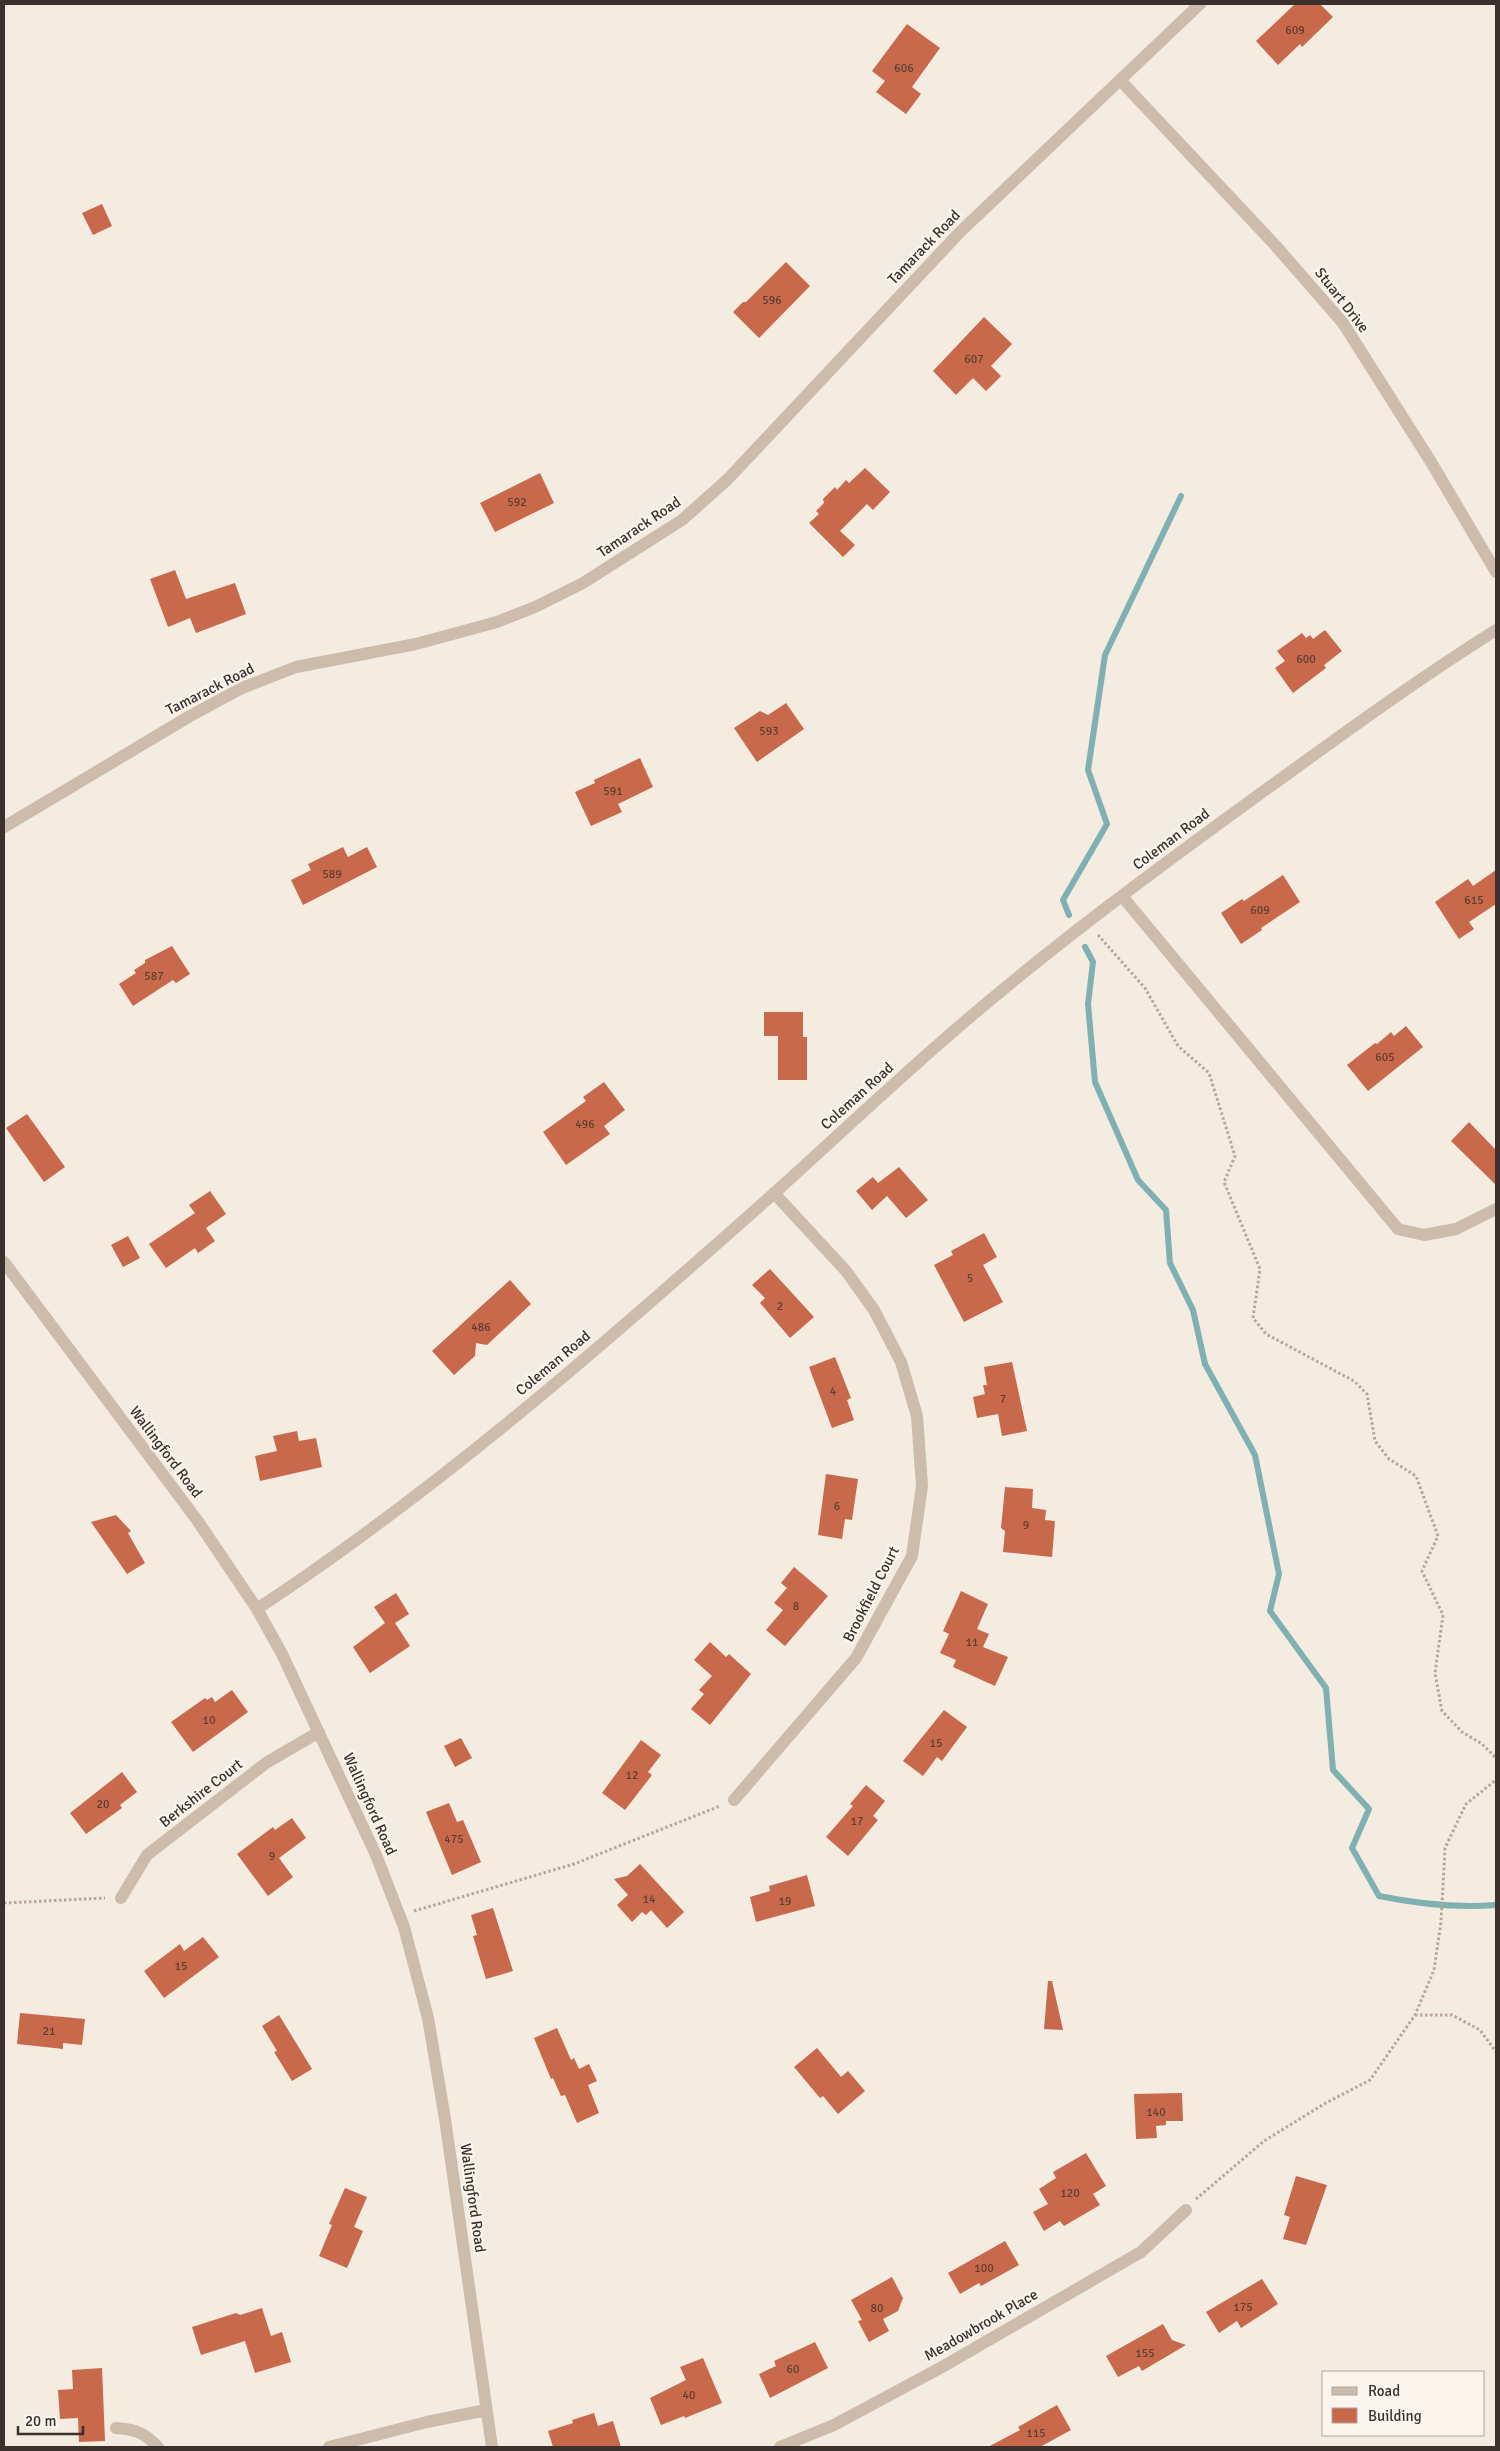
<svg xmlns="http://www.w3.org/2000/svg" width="1500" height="2451" viewBox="0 0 1500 2451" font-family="Signika,sans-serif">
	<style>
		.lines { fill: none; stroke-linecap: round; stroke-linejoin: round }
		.stream { stroke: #7fb0b2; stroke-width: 6 }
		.building { fill: #c8694b }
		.path { stroke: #b9a596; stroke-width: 3; stroke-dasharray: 2.5 2.5; stroke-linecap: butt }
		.minor { stroke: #cdbbac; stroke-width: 12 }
		.labels { text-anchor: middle; stroke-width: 4.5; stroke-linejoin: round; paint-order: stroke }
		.number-label { font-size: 12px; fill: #5e3e33 }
		.street-label { font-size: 15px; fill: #3b302b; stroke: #fbf5ee }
	</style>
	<rect width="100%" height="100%" fill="#f4ebe1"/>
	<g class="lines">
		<path class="stream" d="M1069 915 1063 900 1107 824 1088 770 1105 655 1181 496
			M1085 947 1093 962 1088 1004 1095 1082 1138 1180 1166 1210 1170 1263 1193 1310 1205 1364 1255 1455 1279 1574 1270 1611 1326 1688 1333 1770 1369 1809 1352 1848 1379 1896C1418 1904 1457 1908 1496 1905"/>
	</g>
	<path class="building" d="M1295 4H1320L1333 17 1302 47 1300 44 1278 65 1256 41Z
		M907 24 940 48 912 87 921 94 906 114 876 92 885 81 872 71Z
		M102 204 112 226 93 235 82 213Z
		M786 262 810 286 759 338 733 312 743 302H746Z
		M984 317 1012 344 991 366 1001 376 986 391 973 378 956 395 933 371Z
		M865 468 890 492 873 510 867 504 840 531 855 545 843 557 809 523 819 514 816 511 824 503 823 499 835 487 837 490 846 480 849 483Z
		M540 473 554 503 495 532 480 503Z
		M175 570 186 599 235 583 246 614 196 633 190 618 168 627 150 579Z
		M1325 630 1342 651 1324 665 1326 668 1293 693 1275 668 1285 661 1277 651 1302 633 1306 638 1310 635 1313 639Z
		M786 703 804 729 757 762 734 728 760 711 768 715Z
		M640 758 653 787 618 804 622 812 591 826 575 792 595 783 594 780Z
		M343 847 348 857 367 847 377 867 303 905 291 880 311 870 308 864Z
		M1496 870V904L1469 922 1474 929 1459 939 1435 902 1468 879 1473 886Z
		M1283 875 1300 902 1261 928 1262 930 1241 944 1221 913 1242 899 1244 901Z
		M172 946 190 974 176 983 173 980 133 1006 119 984 136 973 134 970 145 963V960Z
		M764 1012H803V1037H807V1080H778V1036H764Z
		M1406 1026 1423 1047 1368 1091 1347 1065 1375 1043 1377 1044 1391 1032 1394 1036Z
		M604 1082 625 1110 604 1126 610 1134 566 1165 543 1132 586 1101 583 1097Z
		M27 1114 65 1167 44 1182 6 1128Z
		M1469 1122 1496 1150V1185L1451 1141Z
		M899 1167 928 1200 906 1218 887 1196 872 1210 856 1191 873 1177 878 1183Z
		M210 1191 226 1214 206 1228 215 1241 198 1253 195 1248 166 1268 149 1244 195 1213 189 1205Z
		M984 1233 997 1257 983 1265 1003 1302 964 1322 934 1265 953 1255 951 1251Z
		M128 1236 140 1258 123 1267 111 1245Z
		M770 1269 814 1317 790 1338 760 1303 765 1298 752 1285Z
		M510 1280 531 1304 487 1345 476 1343 475 1356 454 1375 432 1351Z
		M835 1357 851 1398 847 1400 854 1420 832 1428 809 1367Z
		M1012 1362 1027 1431 1002 1436 998 1414 977 1418 973 1397 985 1394 983 1385H987L984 1367Z
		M297 1431 299 1441 316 1438 322 1467 260 1481 255 1456 277 1451 273 1436Z
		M826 1474 858 1479 852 1520 845 1519 842 1539 818 1535Z
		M1005 1487 1033 1489 1032 1508 1046 1510 1045 1520 1055 1521 1052 1557 1003 1552 1005 1531 1001 1528Z
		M116 1515 131 1531 128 1533 145 1563 127 1574 91 1522Z
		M794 1567 828 1596 785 1646 766 1630 783 1610 774 1603 787 1588 781 1583Z
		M961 1591 988 1604 977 1629 989 1634 983 1647 1008 1657 995 1686 953 1667 956 1660 940 1653 949 1634 943 1631Z
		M396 1593 409 1614 395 1623 410 1646 370 1673 353 1647 385 1623 374 1607Z
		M710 1642 726 1657 729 1654 751 1674 710 1725 691 1709 704 1694 699 1690 712 1676 694 1660Z
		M232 1690 248 1712 193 1752 171 1722 205 1698 207 1700 212 1697 215 1702Z
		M944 1710 967 1727 942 1761 937 1757 923 1776 903 1761Z
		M461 1738 472 1758 455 1767 444 1746Z
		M641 1740 661 1755 648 1772 652 1775 625 1810 602 1793Z
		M122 1772 137 1792 120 1805 122 1808 86 1834 70 1813Z
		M866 1785 885 1801 873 1816 878 1820 848 1856 826 1837 853 1806 850 1804Z
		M449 1803 457 1822 463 1820 481 1862 452 1875 426 1812Z
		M292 1818 306 1838 279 1858 293 1877 268 1896 237 1854 273 1827 275 1830Z
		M640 1864 684 1912 667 1928 651 1910 646 1915 642 1912 632 1922 617 1905 628 1895 614 1879 627 1876Z
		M807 1875 815 1906 756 1922 750 1897 770 1891 769 1886Z
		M493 1908 513 1971 486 1979 473 1936 477 1935 471 1915Z
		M203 1937 219 1957 164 1998 144 1971 180 1944 184 1951Z
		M1048 1981H1052L1063 2030 1044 2029Z
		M20 2013 85 2019 82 2045 63 2043V2049L17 2044Z
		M279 2015 312 2069 292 2081 274 2052 277 2051 262 2026Z
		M557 2028 571 2060 574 2058 579 2069 589 2064 597 2081 588 2085 599 2113 577 2123 565 2095 561 2096 553 2078 551 2079 534 2038Z
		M817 2048 841 2077 848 2071 865 2091 838 2114 823 2096 820 2098 794 2067Z
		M1182 2093 1183 2121H1166V2125L1156 2126 1157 2138 1136 2139 1134 2094Z
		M1086 2153 1106 2186 1093 2194 1100 2205 1064 2226 1060 2221 1044 2231 1033 2212 1048 2204 1039 2189 1056 2178 1053 2172Z
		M1296 2176 1327 2185 1306 2245 1283 2239 1290 2217 1284 2215Z
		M345 2188 367 2197 354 2227 363 2231 347 2268 319 2256 332 2225 329 2224Z
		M1005 2241 1019 2265 981 2286 979 2283 960 2294 948 2273Z
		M892 2277 903 2298 898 2311 883 2319 889 2331 869 2342 858 2321 862 2320 851 2300Z
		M1262 2279 1278 2304 1241 2328 1237 2321 1219 2333 1206 2312Z
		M262 2308 271 2336 282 2332 291 2362 255 2373 245 2341 201 2355 192 2327 236 2313 240 2315Z
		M1163 2324 1172 2340 1186 2345 1142 2371 1139 2366 1118 2377 1106 2356Z
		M815 2342 828 2368 770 2398 759 2374 776 2366 774 2361Z
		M703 2358 722 2403 685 2418 684 2416 661 2425 650 2398 686 2380 680 2367Z
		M102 2368 105 2441 79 2442 78 2418 60 2419 58 2390 73 2389 72 2370Z
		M1057 2405 1071 2430 1040 2447H988L1020 2430 1018 2427Z
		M594 2413 598 2426 613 2421 621 2447H553L548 2431 573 2423 572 2420Z"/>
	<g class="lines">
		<path class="path" d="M1098 935 1145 988 1178 1046 1209 1073 1235 1156 1224 1182 1260 1269 1253 1318 1266 1334 1354 1381 1367 1394 1375 1441 1389 1459 1416 1476 1438 1536 1422 1571 1443 1615 1435 1673 1442 1711 1462 1732 1482 1744 1496 1758
			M4 1903 105 1898
			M414 1911 574 1864 720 1806
			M1415 2015H1452L1480 2030 1496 2052
			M1196 2199 1264 2141 1324 2104 1370 2080 1415 2015 1434 1970 1441 1922 1445 1848 1466 1804 1496 1780"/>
		<path class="minor" d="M1120 80 1275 245 1343 323 1431 462 1496 572
			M4 827 190 716 242 688 296 667 416 644 497 622 535 607 583 583 682 520 727 480 960 232 1200 4
			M1122 896 1398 1229 1424 1235 1456 1229 1496 1209
			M4 1262 197 1520 257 1609 282 1654 376 1855 404 1927 428 2018 445 2119 492 2447
			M257 1609C439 1489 608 1341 771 1196 830 1143 888 1088 948 1036 1049 948 1159 867 1268 788 1343 734 1418 679 1496 630
			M734 1800 856 1658 912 1556 922 1486 917 1416 901 1362 874 1310 846 1271 774 1193
			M121 1898 147 1855 266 1763 319 1732
			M116 2428C135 2429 145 2433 158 2447
			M329 2447 427 2422 486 2410
			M780 2447 834 2425 942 2367 1141 2252 1186 2210"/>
	</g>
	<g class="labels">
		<g class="number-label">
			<text x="1295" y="34">609</text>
			<text x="904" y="72">606</text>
			<text x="772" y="304">596</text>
			<text x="974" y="363">607</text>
			<text x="517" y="506">592</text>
			<text x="1306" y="663">600</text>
			<text x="769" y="735">593</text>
			<text x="613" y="795">591</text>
			<text x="332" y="878">589</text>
			<text x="1474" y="904">615</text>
			<text x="1260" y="914">609</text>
			<text x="154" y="980">587</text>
			<text x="1385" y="1061">605</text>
			<text x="585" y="1128">496</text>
			<text x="970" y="1282">5</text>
			<text x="780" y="1310">2</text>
			<text x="481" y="1331">486</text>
			<text x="833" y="1395">4</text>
			<text x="1003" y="1403">7</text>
			<text x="837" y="1510">6</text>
			<text x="1026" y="1529">9</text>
			<text x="796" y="1610">8</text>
			<text x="972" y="1646">11</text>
			<text x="209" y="1724">10</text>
			<text x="936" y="1747">15</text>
			<text x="632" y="1779">12</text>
			<text x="103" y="1808">20</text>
			<text x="857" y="1825">17</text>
			<text x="454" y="1843">475</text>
			<text x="272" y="1860">9</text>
			<text x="649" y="1903">14</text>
			<text x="785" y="1905">19</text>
			<text x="181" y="1970">15</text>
			<text x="49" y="2035">21</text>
			<text x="1156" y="2116">140</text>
			<text x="1070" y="2197">120</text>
			<text x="984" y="2272">100</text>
			<text x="1243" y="2311">175</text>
			<text x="877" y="2312">80</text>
			<text x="1145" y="2357">155</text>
			<text x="793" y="2373">60</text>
			<text x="689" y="2399">40</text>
			<text x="1036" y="2437">115</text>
		</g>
		<g class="street-label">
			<text transform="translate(924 247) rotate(-46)" y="5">Tamarack Road</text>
			<text transform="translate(1342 300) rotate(52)" y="5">Stuart Drive</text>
			<text transform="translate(639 527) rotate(-34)" y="5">Tamarack Road</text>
			<text transform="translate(210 689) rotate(-27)" y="5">Tamarack Road</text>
			<text transform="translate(1171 839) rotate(-37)" y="5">Coleman Road</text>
			<text transform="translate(857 1096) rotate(-42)" y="5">Coleman Road</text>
			<text transform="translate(553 1363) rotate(-40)" y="5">Coleman Road</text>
			<text transform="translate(166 1452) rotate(53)" y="5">Wallingford Road</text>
			<text transform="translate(871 1594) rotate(-63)" y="5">Brookfield Court</text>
			<text transform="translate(201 1793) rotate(-38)" y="5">Berkshire Court</text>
			<text transform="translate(370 1804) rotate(66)" y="5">Wallingford Road</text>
			<text transform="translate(473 2198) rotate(82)" y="5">Wallingford Road</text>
			<text transform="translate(981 2325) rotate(-30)" y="5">Meadowbrook Place</text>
		</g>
	</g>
	<rect width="1500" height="2451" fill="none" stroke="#3b302b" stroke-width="10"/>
	<rect x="1322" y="2371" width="162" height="65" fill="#fbf5ee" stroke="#aea6a0"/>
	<rect x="1332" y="2387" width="25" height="8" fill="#cdbbac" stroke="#aea6a0"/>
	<text x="1368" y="2396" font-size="15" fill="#3b302b">Road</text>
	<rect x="1332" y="2408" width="25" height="15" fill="#c8694b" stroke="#aea6a0"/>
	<text x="1368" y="2421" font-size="15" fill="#3b302b">Building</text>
	<path d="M18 2426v8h65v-8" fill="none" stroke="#3b302b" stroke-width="2.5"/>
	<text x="25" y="2426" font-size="15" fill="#3b302b" stroke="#fbf5ee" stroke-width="4" paint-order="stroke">20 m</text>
</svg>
